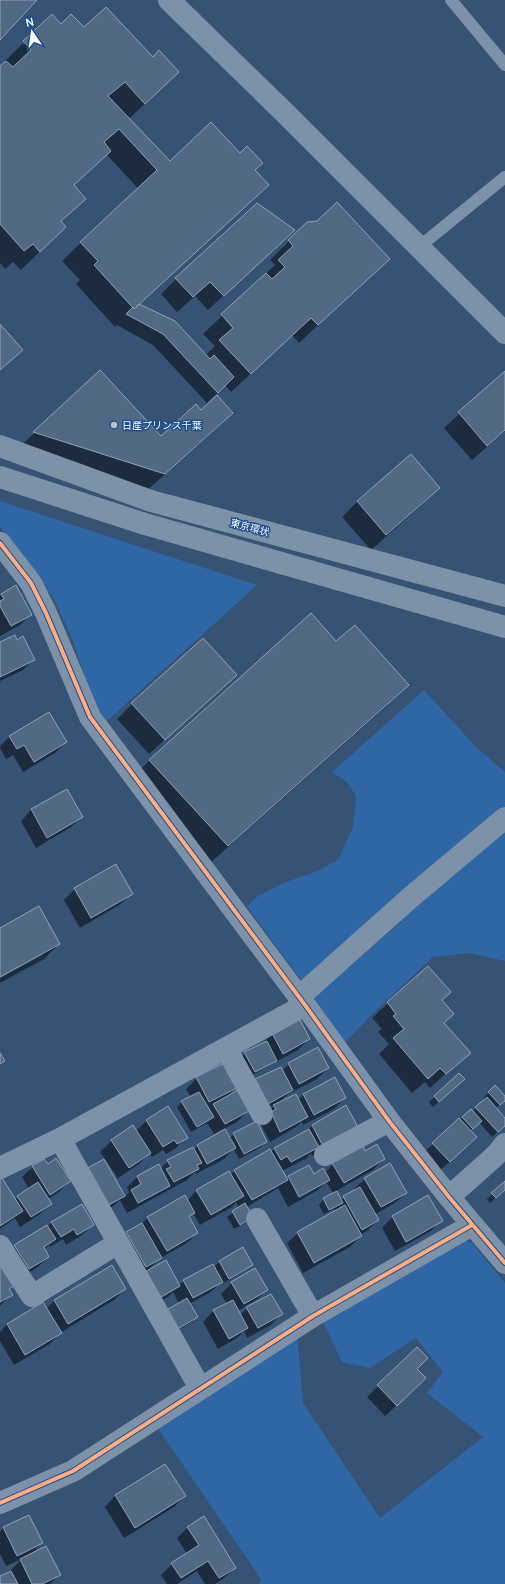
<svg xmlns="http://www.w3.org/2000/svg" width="505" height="1584" viewBox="0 0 505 1584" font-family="Manrope,'Noto Sans JP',sans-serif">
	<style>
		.green { fill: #2f66a5 }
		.shadow { fill: #0007 }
		.building { fill: #526984; stroke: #92a2b6 }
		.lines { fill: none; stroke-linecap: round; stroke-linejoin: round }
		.lane { stroke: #7d92a8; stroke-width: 12 }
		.street { stroke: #7d92a8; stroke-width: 22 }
		.highway { stroke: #7e92a7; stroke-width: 22 }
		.cycleway-casing { stroke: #1b4f8f; stroke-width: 6 }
		.cycleway { stroke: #ffac80; stroke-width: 4 }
		.poi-dot { fill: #b9c2ce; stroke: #1b4f8f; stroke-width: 1.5 }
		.labels { text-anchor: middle; stroke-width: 3; stroke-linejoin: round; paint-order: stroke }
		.poi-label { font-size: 10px; fill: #fff; stroke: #1b4f8f; text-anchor: start }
		.street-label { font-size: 10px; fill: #fff; stroke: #1b4f8f }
	</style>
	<rect width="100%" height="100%" fill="#365274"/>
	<path class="green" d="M0 501 257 585 107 721 99 710 85 678 73 641 57 605 40 577 0 527Z
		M424 690 478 749 505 772V807L303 983 247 906 258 896 283 883 315 872 338 860 353 827 356 796 347 782 332 772Z
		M505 828V961L469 953 433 957 370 1016 345 1043 314 998 401 922 404 915Z
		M460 1239 471 1242 505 1283V1584H259L261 1579 155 1424 297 1332 303 1403 380 1518 483 1437 427 1393 443 1372 416 1338 370 1368 342 1362 321 1318Z"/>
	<path class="shadow" d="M52 15 61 25 84 28 153 58 178 72 129 119 170 163 254 170 249 203 138 305 206 355 215 346 203 334 275 265 270 260 307 223 389 259 299 343 292 335 231 392 225 385 207 403 153 345 117 325 115 327 76 284 80 280 62 261 138 188 106 154 73 186 85 199 60 222 65 227 21 270 13 262 5 269 0 263V68L6 62 5 61Z
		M278 245 208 310 195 296 177 312 161 294 176 279Z
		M100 372 161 437 201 412 232 413 213 432 145 492 15 451Z
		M505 372V431L472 460 444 428Z
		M411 456 439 488 424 503 371 550 342 517 357 502Z
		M2 594 31 614 20 625 0 636V596Z
		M336 642 408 685 389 704 209 864 131 779 150 760Z
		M0 644 34 659 23 670 0 681Z
		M220 690 149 754 117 719 132 704Z
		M10 736 66 742 55 753 23 772 13 755 6 759 0 748V746Z
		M66 790 82 817 71 827 36 848 21 821 31 810Z
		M115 865 132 893 121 904 80 928 64 900 75 889Z
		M0 929 59 944 44 959 0 983V978L42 955V952L0 976Z
		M428 967 441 1000 444 1023 469 1053 430 1088 425 1082 412 1093 379 1054 389 1044 378 1032 382 1029 372 1018Z
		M273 1033 309 1039 298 1050 249 1077 239 1058 245 1053 262 1044Z
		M289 1064 328 1068 317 1079 288 1094 279 1103 298 1100 303 1095 335 1078 345 1098 334 1109 303 1125 302 1122 296 1127 270 1142 261 1124 263 1117 275 1104 257 1114 282 1071Z
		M459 1075 458 1084 433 1107 429 1102Z
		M197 1078 236 1088 228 1096 248 1111 237 1122 214 1134 207 1123 191 1132 177 1107 182 1102 191 1097 186 1089Z
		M495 1086 505 1098V1099L496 1108 505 1119V1125L492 1137 479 1122 470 1131 465 1148 438 1172 422 1154 471 1110 472 1112 485 1100 483 1098Z
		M346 1107V1137L312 1156 311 1153 307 1158 282 1171 287 1179 289 1177 325 1173 333 1164 365 1152 384 1159 373 1170 336 1191 341 1200 355 1191 354 1189 365 1179 406 1193 395 1203 374 1215 378 1220 367 1231 360 1235 361 1236 350 1247 303 1273 287 1243 298 1233 335 1211 334 1209 324 1214 319 1205 324 1199 334 1194 326 1182 318 1190 288 1207 278 1188 247 1207 252 1217 247 1222 234 1229 227 1217 239 1208 236 1202 232 1207 200 1225 193 1213 189 1217 197 1233 187 1243 159 1259 147 1271 179 1285 184 1281 214 1267 220 1261 252 1265 246 1270 224 1283 222 1281 211 1292 189 1304 197 1317 192 1322 171 1334 179 1304 173 1292 168 1297 147 1309 115 1243 126 1232 141 1224 148 1218 187 1201 197 1190 230 1175 235 1171 271 1152 274 1149 307 1131 312 1126Z
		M147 1120 186 1137 176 1148 166 1154 163 1150 152 1157 150 1153 139 1164 118 1178 100 1152 111 1141 133 1127 136 1131Z
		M225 1131 229 1139 234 1134 266 1141 261 1147 239 1159 234 1149 224 1159 196 1174 195 1172 187 1180 127 1213 120 1200 113 1206 96 1216 104 1160 125 1197 129 1192 127 1187 137 1177 160 1169 168 1161 194 1150 197 1146Z
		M47 1165 70 1181 59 1192 48 1199 51 1204 40 1214 20 1227 15 1218 0 1229V1180L15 1200 29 1189 22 1177 33 1167Z
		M505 1182V1190L490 1203 487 1199Z
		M428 1197 441 1220 431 1231 395 1251 382 1228 392 1217Z
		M52 1222 93 1225 82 1235 66 1245 63 1239 50 1247 49 1245 44 1250 48 1257 38 1267 18 1279 4 1256 15 1246 47 1227Z
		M111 1266 125 1289 114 1300 60 1333 50 1344 14 1365 0 1341V1332L7 1324 42 1303 46 1309 54 1301Z
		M0 1268 13 1286 9 1290 11 1294 0 1306Z
		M232 1283 266 1290 256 1300 238 1311 240 1315 247 1308 281 1314 271 1325 247 1338 244 1331 237 1338 218 1349 203 1322 213 1311 227 1304 221 1294Z
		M417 1348 414 1389 385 1416 367 1397Z
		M165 1465 185 1496 174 1507 124 1538 105 1507 115 1496Z
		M29 1516 42 1543 31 1554 59 1575 50 1584H0V1577L10 1572V1571L22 1559 6 1566 0 1554V1532L3 1528Z
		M188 1527 235 1568 224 1578 215 1584H205L197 1571 177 1584H167L161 1575 172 1564 187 1554 177 1538Z"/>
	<path class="building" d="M0 0H37L0 40Z
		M106 7 153 57 159 50 179 72 145 104 125 82 108 96 170 161 211 122 240 153 247 146 263 163 255 170 269 185 134 309 94 265 98 261 80 242 157 170 119 129 104 142 111 151 74 185 86 199 61 221 66 227 40 252 33 244 24 251 0 224V66L6 61 13 67 31 50 23 41 52 14 61 24 71 14 84 27Z
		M337 202 390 259 318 325 311 318 251 374 219 340 233 328 221 314 266 273 272 279 285 267 278 260 293 246 288 240 307 222 317 221Z
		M257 203 295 230 224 296 210 282 193 297 175 278Z
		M139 304 175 321 210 359 214 355 234 377 218 393 163 334 126 314 133 307 134 309Z
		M0 324 23 350 0 370Z
		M100 370 161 436 196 404 201 410 217 395 233 413 165 474 33 432Z
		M505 371V430L487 446 458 412Z
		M411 454 440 488 386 535 357 501Z
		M16 585 32 615 11 626 0 606V601L4 599 1 594Z
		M311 613 336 641 355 625 409 685 228 846 149 760Z
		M15 635 17 640 23 636 35 660 0 677V642Z
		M203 638 237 675 165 740 131 703Z
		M49 712 67 742 34 762 24 745 17 749 9 736Z
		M67 789 83 817 47 838 31 809Z
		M116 864 133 894 91 918 74 888Z
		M39 906 60 944 0 977V928Z
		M428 966 451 992 442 1000 454 1014 444 1023 471 1053 446 1074 440 1068 428 1079 393 1038 404 1029 393 1016 396 1014 387 1002Z
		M299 1018 310 1039 283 1054 272 1033Z
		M267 1041 277 1061 255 1072 244 1052Z
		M318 1047 329 1068 299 1084 288 1063Z
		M0 1053 5 1061 0 1064Z
		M224 1063 237 1088 209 1102 196 1077Z
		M281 1067 293 1090 268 1104 255 1079Z
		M459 1073 465 1079 439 1102 434 1096Z
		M335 1077 346 1098 314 1115 303 1094Z
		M495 1085 505 1096V1101L500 1105 488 1092Z
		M238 1090 249 1111 225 1124 213 1104Z
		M199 1092 214 1117 197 1127 181 1101Z
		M296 1094 308 1117 280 1132 271 1112 276 1109 273 1105Z
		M487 1097 505 1118V1126L498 1132 475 1107Z
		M346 1105 358 1127 323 1146 312 1125Z
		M168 1106 188 1138 177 1144 174 1140 163 1147 146 1120Z
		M471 1109 482 1121 473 1129 462 1117Z
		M459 1118 477 1137 450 1162 432 1143Z
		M257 1121 267 1142 244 1154 233 1133Z
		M133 1125 151 1153 129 1168 111 1140Z
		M225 1129 236 1148 207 1164 197 1145Z
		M309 1129 319 1147 291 1162 287 1156 281 1160 274 1148Z
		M377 1144 385 1159 344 1183 332 1163 363 1146 365 1151Z
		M193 1147 202 1163 197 1165 199 1169 174 1182 166 1169 171 1167 167 1160Z
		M270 1149 288 1180 252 1200 234 1170Z
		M56 1158 71 1181 50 1195 32 1166 44 1159 48 1164Z
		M104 1159 125 1196 107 1206 86 1169Z
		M390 1163 407 1193 381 1207 364 1178Z
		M159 1164 170 1186 138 1203 131 1190 141 1184 137 1176Z
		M309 1165 314 1174 323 1168 330 1180 299 1197 288 1176Z
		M229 1171 244 1196 211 1215 196 1190Z
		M2 1178 23 1211 0 1226V1179Z
		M505 1181V1190L496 1198 491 1193Z
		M38 1182 52 1204 31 1217 17 1196Z
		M360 1187 379 1220 362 1230 343 1196Z
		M337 1191 343 1203 329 1210 323 1198Z
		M185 1195 195 1213 189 1216 198 1233 167 1251 147 1217Z
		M428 1195 443 1221 406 1242 392 1216Z
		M245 1203 253 1217 240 1225 232 1211Z
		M82 1204 94 1225 77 1235 74 1229 61 1237 51 1222Z
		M345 1205 362 1236 314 1263 297 1232Z
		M142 1223 162 1258 146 1267 126 1232Z
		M47 1225 56 1239 44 1247 49 1257 29 1269 14 1245Z
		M243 1247 253 1265 229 1279 219 1261Z
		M166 1260 180 1286 158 1299 143 1273Z
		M213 1264 223 1282 193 1298 183 1280Z
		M112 1265 126 1289 68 1324 54 1300Z
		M0 1266 14 1286 9 1289 13 1295 0 1302Z
		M255 1268 268 1290 244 1304 231 1282Z
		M271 1294 283 1314 258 1328 246 1307Z
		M187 1298 198 1317 176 1330 165 1311Z
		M233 1300 248 1328 229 1339 213 1310Z
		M43 1302 62 1333 25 1355 7 1324Z
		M417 1347 428 1358 417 1369 426 1378 397 1406 377 1385Z
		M165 1464 186 1496 135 1528 115 1495Z
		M29 1515 43 1543 17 1556 3 1527Z
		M204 1516 236 1568 219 1578 208 1561 181 1578 171 1563 199 1545 187 1527Z
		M46 1546 61 1575 42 1584H32L20 1559Z
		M11 1571 18 1584H0V1576Z"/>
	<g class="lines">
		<path class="lane" d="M451 0 505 65
			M419 247 505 177"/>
		<path class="street" d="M169 0 285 113 505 333
			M0 543 31 583 46 613 90 717 305 1005 389 1121 449 1197 505 1263
			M299 997 411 897 505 818
			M226 1048 262 1114
			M60 1139 200 1388
			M325 1155 389 1121
			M0 1168 60 1139 305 1005
			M449 1197 496 1155 505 1144
			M257 1219 313 1316
			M0 1246 32 1296 118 1243
			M0 1503 73 1471 313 1316 472 1225"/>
		<path class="highway" d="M0 446 151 501 505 596
			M0 477 145 524 505 627"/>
		<g class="cycleway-casing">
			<path id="cycleway" d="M0 543 31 583 46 613 90 717 305 1005 389 1121 449 1197 505 1263
				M0 1503 73 1471 313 1316 472 1225"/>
		</g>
		<use href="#cycleway" class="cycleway"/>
	</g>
	<circle class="poi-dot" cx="114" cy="425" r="4"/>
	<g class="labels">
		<g class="poi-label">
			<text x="122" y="429">日産プリンス千葉</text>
		</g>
		<g class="street-label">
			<text transform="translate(250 527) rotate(15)" y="4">東京環状</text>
		</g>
	</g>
	<g transform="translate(32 32) rotate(347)" stroke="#1b4f8f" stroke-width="3" paint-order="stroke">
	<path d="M0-3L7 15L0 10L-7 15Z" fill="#ffffff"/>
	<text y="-6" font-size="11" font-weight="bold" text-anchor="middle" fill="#ffffff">N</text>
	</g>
</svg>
